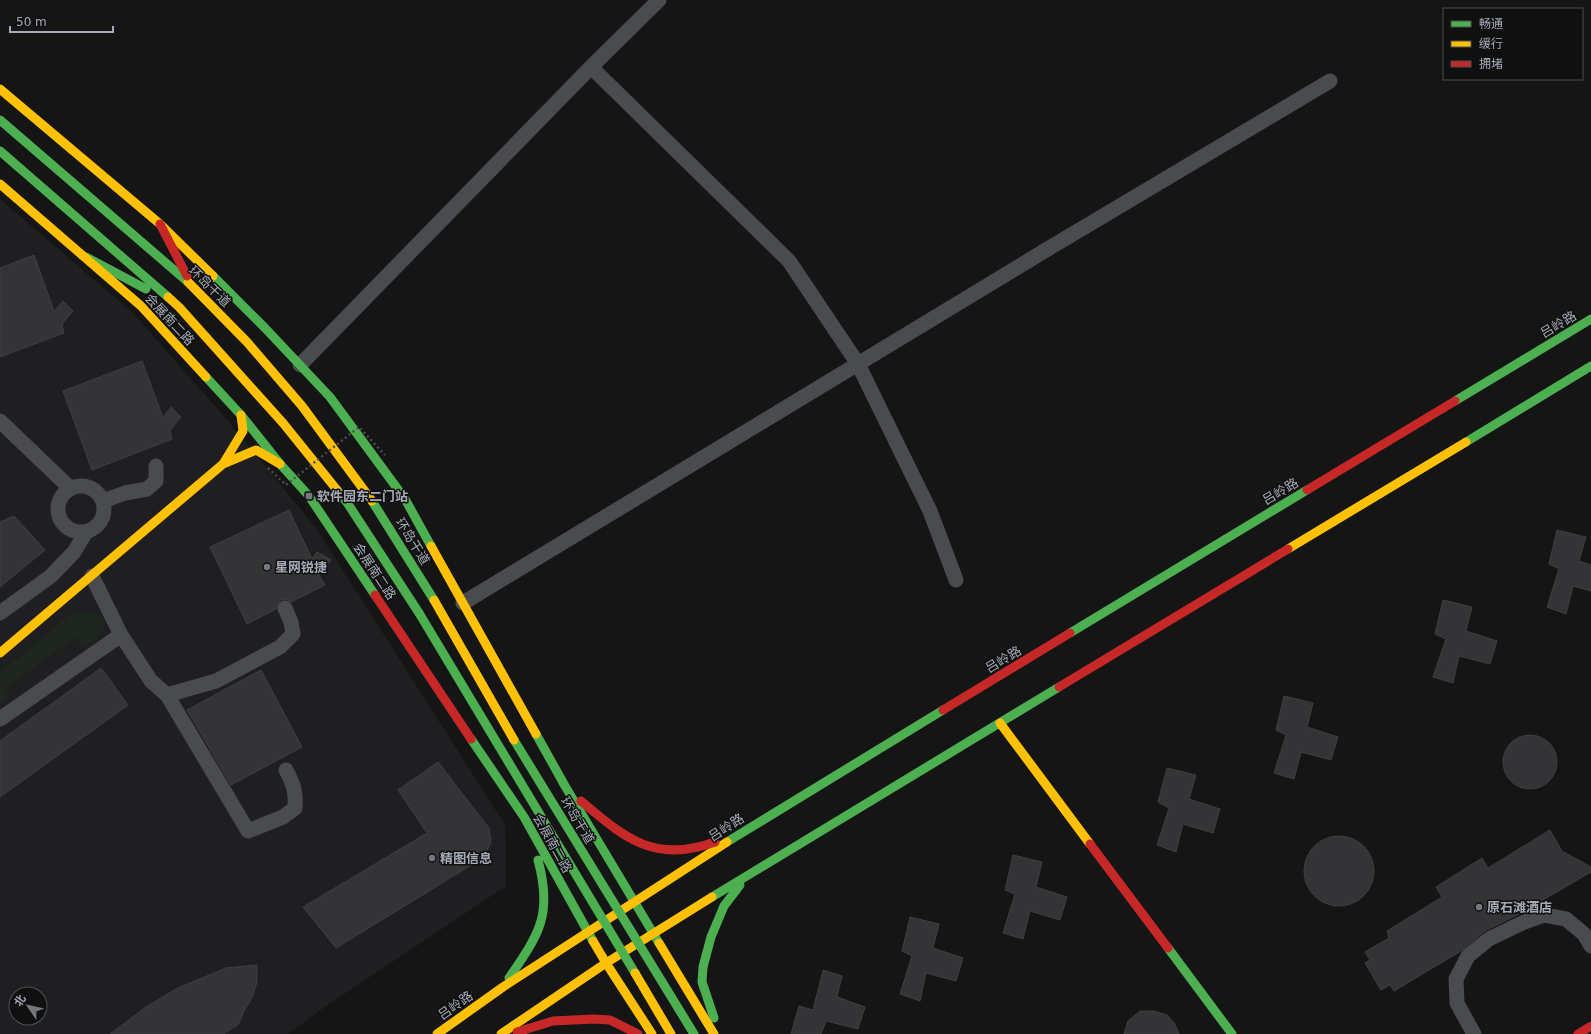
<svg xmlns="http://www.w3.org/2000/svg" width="1591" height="1034" viewBox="0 0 1591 1034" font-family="'DejaVu Sans','Noto Sans SC',sans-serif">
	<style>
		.built { fill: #1f1f21; fill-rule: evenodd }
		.green { fill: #1f261f }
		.building { fill: #343436; stroke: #3d3f41 }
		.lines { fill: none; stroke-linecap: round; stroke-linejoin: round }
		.street { stroke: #4a4b4e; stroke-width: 15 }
		.fast { stroke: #4caf50; stroke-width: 9 }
		.slow { stroke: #ffc107; stroke-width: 9 }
		.jam { stroke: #c62828; stroke-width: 9 }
		.path-bridge { stroke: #4b4d50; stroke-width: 2.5; stroke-dasharray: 2 3; stroke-linecap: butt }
		.fast-bridge { stroke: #4caf50; stroke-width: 9 }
		.slow-bridge { stroke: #ffc107; stroke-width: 9 }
		.poi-dot { fill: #73777e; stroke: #101011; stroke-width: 1.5 }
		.labels { text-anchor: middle; stroke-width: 3; stroke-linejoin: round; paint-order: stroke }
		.street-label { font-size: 13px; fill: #a6acb7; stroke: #101011 }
		.poi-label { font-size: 13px; font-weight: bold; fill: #a6acb7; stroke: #101011; text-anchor: start }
	</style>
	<rect width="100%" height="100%" fill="#151515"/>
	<path class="built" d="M0 199 132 312 223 415 316 528 505 825 506 886 326 1006 288 1034H0ZM16 994H40V1018H16Z"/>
	<path class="green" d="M83 611 102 614C111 632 96 638 82 647L76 637 4 689 9 697 0 704V672L25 653 72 613Z"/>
	<path class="building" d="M34 255 54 311 63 301 73 311 62 324 64 333 0 357V268Z
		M142 361 163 418 171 407 181 417 170 430 172 439 92 470 63 391Z
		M289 510 312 559 317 552 331 560 319 575 325 585 291 602 286 599 281 600 278 603 276 609 247 624 210 547Z
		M14 516 45 550 0 587V522Z
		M1557 530 1586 537 1579 561 1591 565V591L1573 586 1566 614 1547 607 1559 569 1549 564Z
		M1443 600 1472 607 1466 631 1497 641 1490 664 1459 656 1453 683 1433 677 1446 639 1435 634Z
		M101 668 128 705 0 797V741Z
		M261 670 302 747 231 785 187 710Z
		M1284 696 1313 703 1307 727 1338 737 1331 760 1301 752 1294 779 1274 773 1286 735 1276 730Z
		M1503 762a27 27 0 1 1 54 0a27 27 0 1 1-54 0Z
		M438 762 489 828 491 843 486 852 473 864 336 948 303 907 427 833 398 790Z
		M1167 768 1196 775 1189 799 1220 809 1213 833 1183 824 1176 852 1157 845 1169 808 1158 802Z
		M1550 830 1562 851 1591 867V872L1517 915 1485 931 1461 951 1394 991 1390 985 1381 990 1365 963 1370 960 1365 952 1389 938 1387 931 1442 897 1436 887 1482 858 1488 868Z
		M1304 871a35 35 0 1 1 70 0a35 35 0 1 1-70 0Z
		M1013 855 1042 862 1036 887 1067 897 1060 920 1030 911 1023 939 1003 933 1015 894 1005 890Z
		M910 917 939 924 933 948 963 958 956 981 926 973 920 1001 900 994 912 956 902 951Z
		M257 965V982L252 998 245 1009 238 1025 223 1034H110L146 1007 178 988 226 968Z
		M823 970 842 976 837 997 865 1007 858 1029 826 1021 821 1034H791L799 1006 813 1010Z
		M1140 1011H1154L1167 1015 1175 1024 1179 1034H1124L1128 1021Z"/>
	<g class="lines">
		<path class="street" d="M591 67 789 261 858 364 930 511 956 580
			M300 365 591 67 659 0
			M0 421 70 488
			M58 509a23 23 0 1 1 46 0a23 23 0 1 1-46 0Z
			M103 501 125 493 147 489 156 481V466
			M463 603 1046 250 1330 81
			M0 613 51 576 74 552 86 532
			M121 635 151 681 167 695 216 681 280 647 293 634 291 622 285 608
			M167 695 248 831 283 817 295 808C296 792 294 785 286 770
			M0 719 121 635 92 576
			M1474 1034 1457 1003 1456 979 1468 956 1489 939 1522 923 1544 915 1566 919 1584 934 1591 946"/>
		<path class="fast" d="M0 120 188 282
			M0 151 168 297
			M86 257 146 289
			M213 276 265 328 330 397 405 499 431 546
			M206 377 241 415 281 465 309 496 375 595
			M1455 401 1591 319
			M1466 442 1591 366
			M337 490 348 504 419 613
			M372 501 434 600
			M1070 633 1307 490
			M536 734 565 786 659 943
			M471 739 524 817 593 941
			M727 842 943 710
			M712 897 1059 687
			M1168 948 1232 1034
			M509 978C539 934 553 915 538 860
			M714 1018 702 982 703 967 711 937 724 906 740 885"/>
		<path class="slow" d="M0 89 160 224 213 276
			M0 184 141 306 206 377
			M188 282 247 342 302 406 372 501
			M168 297 179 307 283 423 337 490
			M223 464 243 431 241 415
			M431 546 536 734
			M1288 549 1466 442
			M0 653 223 464 256 450 280 464
			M1000 723 1090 844
			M593 941 606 963 652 1034
			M659 943 714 1034
			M437 1034 503 987 727 842
			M501 1034 606 963 712 897"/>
		<path class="jam" d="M160 224 187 276
			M1307 490 1455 401
			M375 595 471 739
			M1059 687 1288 549
			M943 710 1070 633
			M581 801C625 838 654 864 715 842
			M1090 844 1168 948
			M517 1032 553 1021 594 1019 610 1020 638 1034
			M1578 1034 1591 1026"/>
		<path class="path-bridge" d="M268 468 286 485 359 427 385 455"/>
		<path class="fast-bridge" d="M419 613 635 973
			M514 740 694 1034"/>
		<path class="slow-bridge" d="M434 600 514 740
			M635 973 671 1034"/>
	</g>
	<g class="poi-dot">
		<rect x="305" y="492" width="8" height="8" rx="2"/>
		<circle cx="267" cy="567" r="4"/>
		<circle cx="432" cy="858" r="4"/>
		<circle cx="1479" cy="907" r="4"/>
	</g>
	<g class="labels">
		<g class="street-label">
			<text transform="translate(210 286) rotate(44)" y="5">环岛干道</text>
			<text transform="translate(170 319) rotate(47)" y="5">会展南二路</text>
			<text transform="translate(1558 324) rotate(-31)" y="5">吕岭路</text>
			<text transform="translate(1280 491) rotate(-31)" y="5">吕岭路</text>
			<text transform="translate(413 541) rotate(58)" y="5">环岛干道</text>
			<text transform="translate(375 571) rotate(56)" y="5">会展南二路</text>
			<text transform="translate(1003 659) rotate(-31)" y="5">吕岭路</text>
			<text transform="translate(578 820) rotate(59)" y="5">环岛干道</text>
			<text transform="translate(726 827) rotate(-33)" y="5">吕岭路</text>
			<text transform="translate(553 843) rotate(61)" y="5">会展南二路</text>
			<text transform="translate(455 1005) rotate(-35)" y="5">吕岭路</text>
		</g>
		<g class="poi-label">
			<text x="317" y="501">软件园东二门站</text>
			<text x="275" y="572">星网锐捷</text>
			<text x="440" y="863">精图信息</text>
			<text x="1487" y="912">原石滩酒店</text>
		</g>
	</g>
	<rect x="1443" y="8" width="140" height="72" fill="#101011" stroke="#4c4e53"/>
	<rect x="1451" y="21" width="20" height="6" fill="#4caf50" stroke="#4c4e53"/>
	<text x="1479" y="28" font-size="12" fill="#a6acb7">畅通</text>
	<rect x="1451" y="41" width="20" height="6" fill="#ffc107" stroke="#4c4e53"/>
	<text x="1479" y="48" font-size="12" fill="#a6acb7">缓行</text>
	<rect x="1451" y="61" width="20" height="6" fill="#c62828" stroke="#4c4e53"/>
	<text x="1479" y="68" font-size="12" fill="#a6acb7">拥堵</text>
	<g transform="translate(28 1006) rotate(304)"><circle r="19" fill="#101011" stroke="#4c4e53"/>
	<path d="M0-3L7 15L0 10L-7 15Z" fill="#73777e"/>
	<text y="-6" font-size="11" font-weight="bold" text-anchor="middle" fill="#a6acb7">北</text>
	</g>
	<path d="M10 26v6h103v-6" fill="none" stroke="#a6acb7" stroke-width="2"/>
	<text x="16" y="26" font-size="12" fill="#a6acb7" stroke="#101011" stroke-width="3" paint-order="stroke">50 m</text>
</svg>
